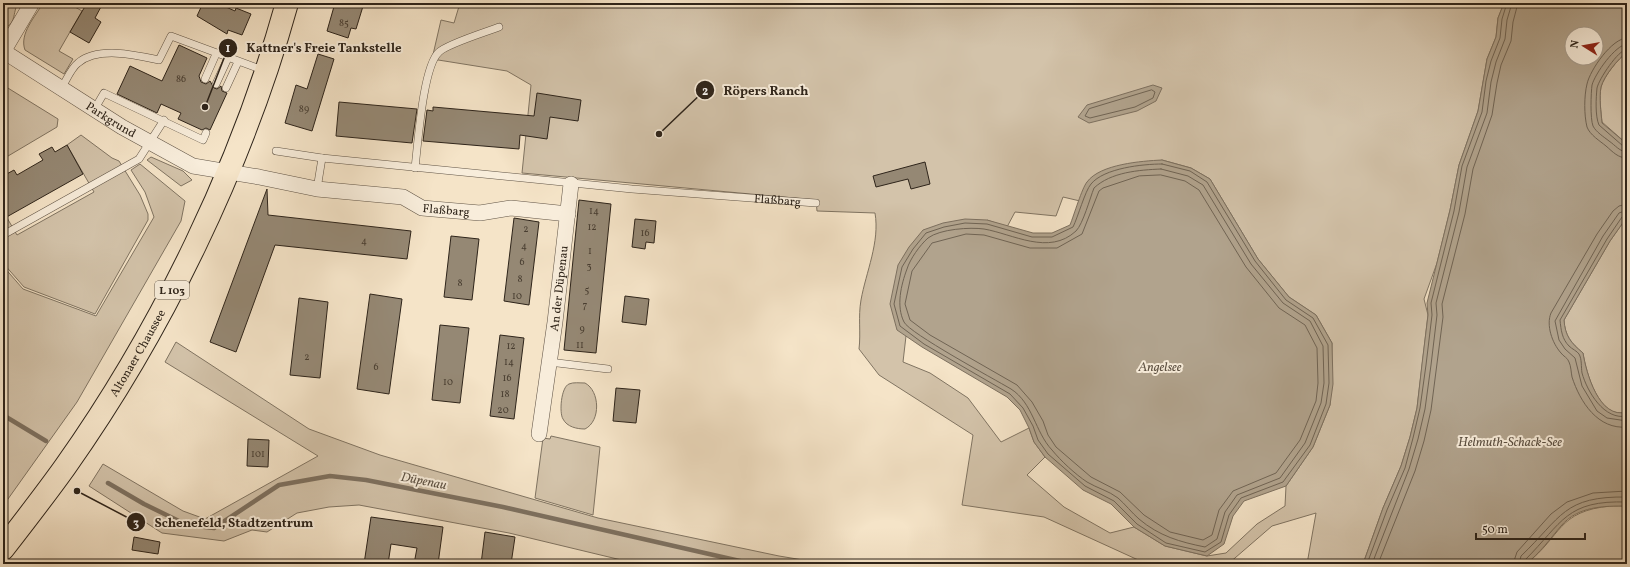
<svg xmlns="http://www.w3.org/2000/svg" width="1630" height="567" viewBox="0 0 1630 567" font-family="Vollkorn,serif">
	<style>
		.green { fill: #d3c3aa; stroke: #807462; fill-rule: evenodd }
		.water { fill: #b1a38d; stroke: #7d705f; fill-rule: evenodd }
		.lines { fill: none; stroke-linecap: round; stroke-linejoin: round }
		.shore { stroke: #706454; stroke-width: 1 }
		.stream { stroke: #7d705f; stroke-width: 4.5 }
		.building { fill: #958874; stroke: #2e241a }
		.service-casing { stroke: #605446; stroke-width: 8 }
		.minor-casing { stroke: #605446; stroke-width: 16 }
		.primary-casing { stroke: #2e241a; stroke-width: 24 }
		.service { stroke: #f8eddb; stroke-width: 7 }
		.minor { stroke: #f8eddb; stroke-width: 15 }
		.primary { stroke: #f5e4c8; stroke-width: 22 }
		.labels { text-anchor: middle; stroke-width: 4; stroke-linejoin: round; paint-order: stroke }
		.number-label { font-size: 10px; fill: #483d30 }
		.shield { fill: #f8eddb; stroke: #6b6054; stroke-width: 1 }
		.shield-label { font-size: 11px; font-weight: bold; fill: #2e241a }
		.street-label { font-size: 12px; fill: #2e241a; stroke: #f8eddb }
		.water-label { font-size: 13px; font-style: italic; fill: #5c5042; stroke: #f8eddb }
		.leader { fill: none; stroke: #2e241a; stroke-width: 1.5 }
		.callout-dot { fill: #2e241a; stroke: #f8eddb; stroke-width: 1.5 }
		.mark-label { font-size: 12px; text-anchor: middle; font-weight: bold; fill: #fff }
		.callout-label { font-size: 13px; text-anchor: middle; font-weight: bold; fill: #2e241a; stroke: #f8eddb; stroke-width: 4; stroke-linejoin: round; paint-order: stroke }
	</style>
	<rect width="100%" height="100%" fill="#f5e4c8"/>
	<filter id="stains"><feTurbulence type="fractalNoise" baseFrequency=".005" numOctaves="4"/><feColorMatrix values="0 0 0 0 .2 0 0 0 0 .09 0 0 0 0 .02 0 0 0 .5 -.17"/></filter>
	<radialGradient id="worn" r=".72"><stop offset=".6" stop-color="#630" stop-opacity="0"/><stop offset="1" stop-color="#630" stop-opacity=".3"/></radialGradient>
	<path class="green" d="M3 3H18C12 14 17 23 3 29Z
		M43 3H68L82 11 59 51 73 59 64 74 25 50C19 34 35 17 43 3Z
		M460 3H1504L1498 18 1496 37 1487 59 1478 111 1459 165 1450 210 1437 263 1424 299 1428 315 1417 408 1410 437 1401 466 1383 508 1363 564H1307L1316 513 1272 526 1228 564H1147L1044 517 962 505 973 435 879 375 859 349C861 333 858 317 861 300 866 272 880 242 875 213L817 211 816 200 522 173 531 85 507 71 432 59 441 20 454 23ZM1162 160 1191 168 1210 179 1258 259 1289 297 1316 315 1332 343 1330 405 1313 447 1286 486 1285 506 1257 524 1226 553 1207 556 1165 546 1134 527 1110 533 1064 507 1027 475 1045 457 1034 442 1029 428 1001 442 968 398 930 373 903 362 906 336 987 220 1007 227 1015 212 1056 216 1063 197 1080 201 1087 182Z
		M1627 52V144L1602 122C1601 112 1599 98 1601 87 1604 76 1618 59 1627 52Z
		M3 85 58 119 57 127 3 159Z
		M81 135 112 158 119 161 140 195 148 214V220L95 314 24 287 3 263V211L17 235 94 192 67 145Z
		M151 157 183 171 192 180 181 186 147 160Z
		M140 164 185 201 181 221 77 402 3 506V266L23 289 96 316 154 217 145 192 131 170Z
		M1627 217V412C1599 421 1586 372 1583 353 1571 343 1565 336 1564 320L1610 241Z
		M176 342 309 429 380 455 598 518 779 556 827 564H638L509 533 359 505 329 507 297 513 267 532 252 530 224 541 162 533 89 486 103 464 183 511 205 519 318 456 165 362Z
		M585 383C600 391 601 421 585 429 577 429 567 427 563 419 559 413 561 387 569 384 573 382 580 383 585 383Z
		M551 436 600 447 593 515 535 498 543 438 550 439Z
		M1611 506H1627V564H1526C1562 536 1557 511 1611 506Z"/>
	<path class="water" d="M1504 3H1627V52C1618 59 1604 76 1601 87 1599 98 1601 112 1602 123L1627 144V217L1610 241 1564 320C1565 336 1571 343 1583 353 1586 372 1599 420 1627 412V506C1604 506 1578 506 1561 526 1550 539 1540 553 1526 564H1363L1383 508 1401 466 1410 437 1417 408 1422 364 1428 315 1427 303 1450 210 1459 165 1478 111 1487 59 1496 37 1498 18ZM1572 34H1596V58H1572Z
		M1153 85 1162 88 1156 101 1137 111 1089 123 1078 117 1087 105Z
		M1162 160 1191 168 1210 179 1258 259 1289 297 1316 315 1332 343 1333 384 1330 405 1313 447 1286 486 1244 501 1233 516 1224 544 1207 556 1165 546 1134 527 1111 504 1083 490 1045 457 1034 442 1029 428 1020 410 1007 397 922 347 897 330 890 304 898 265 909 247 923 230 943 223 965 219 987 220 1033 233H1052L1070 225C1074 215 1082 188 1087 182 1100 164 1142 161 1162 160Z"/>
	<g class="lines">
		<path class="shore" d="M1627 38C1612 38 1590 70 1587 84 1584 96 1584 115 1587 127 1590 135 1600 141 1606 146 1613 152 1618 158 1627 158
			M1627 44C1615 45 1595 74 1592 85 1591 93 1590 118 1593 126 1596 132 1604 137 1609 141 1615 145 1620 152 1627 152
			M1627 49C1618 50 1599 79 1597 88 1596 98 1595 116 1599 125L1623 146 1627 147
			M1152 90 1155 92 1153 98 1135 107 1090 118 1085 116 1089 109Z
			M1162 164 1190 171 1207 182 1255 261 1286 300 1313 318 1328 345 1329 383 1326 404 1310 445 1283 482 1241 498 1229 515 1221 542 1205 552 1166 543 1137 524 1114 501 1085 486 1048 454 1038 440 1033 426 1023 408 1010 394 924 344 900 326 894 304 902 267 913 249 926 233 944 227 965 223 987 224 1032 237H1052L1073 227C1078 217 1085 191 1091 184 1104 168 1143 164 1162 164Z
			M1161 169 1188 176 1203 185 1251 264 1283 303 1310 321 1323 346 1324 383 1321 403 1305 443 1280 478 1237 495 1225 512 1217 539 1205 547C1180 542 1159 536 1139 519 1132 513 1125 504 1118 498 1109 491 1097 488 1087 482 1075 474 1061 461 1052 450 1035 432 1033 403 1011 389 994 379 909 333 904 322 896 306 901 285 907 269 910 259 920 245 928 238 940 229 970 227 984 229 1013 234 1049 256 1076 231 1083 224 1090 198 1094 188 1111 172 1139 170 1161 169Z
			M1161 175 1185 181 1199 190 1246 267 1279 308 1305 325 1317 348 1318 383 1316 401 1300 440 1276 473 1233 491 1219 510 1212 535 1203 540 1170 532 1144 515 1120 492 1091 477 1056 447 1048 435 1043 421 1032 402 1017 385 930 335 910 320 905 304 912 271 932 243 966 234 984 235 1030 248H1057L1082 234 1099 191 1103 188 1139 176Z
			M1627 204 1619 206 1613 211 1597 234 1551 313C1546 325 1552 343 1561 353 1563 356 1568 358 1569 362 1571 366 1571 372 1572 377 1580 402 1598 430 1627 427
			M1627 210 1619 213 1603 236 1555 321 1559 340 1565 349 1575 358 1582 386 1597 411 1607 418 1627 421
			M1627 215 1622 217 1607 239 1560 320C1561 330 1562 339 1569 346 1572 349 1577 351 1579 354 1582 359 1581 367 1582 373 1587 391 1604 421 1627 416
			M1367 564 1387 510 1405 468 1413 438 1420 408 1426 365 1432 315 1431 303 1454 211 1462 166 1482 112 1486 81 1491 61 1500 38 1502 19 1507 3
			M1372 564 1409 469 1418 439 1425 409 1431 365 1437 315 1436 303 1459 212 1467 167 1487 113 1491 82 1496 62 1505 39 1507 20 1512 3
			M1378 564 1415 471 1424 441 1431 410 1443 317 1442 304 1465 214 1473 169 1492 115 1497 83 1501 65 1511 41 1513 22 1518 3
			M1513 564 1517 552 1551 514 1567 502 1593 493 1627 491
			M1519 564 1521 556C1562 517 1563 496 1627 497
			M1524 564 1525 560C1563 522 1566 500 1627 502"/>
		<path class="stream" d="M3 415 46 441
			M108 483 144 504 187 525 214 528 279 485 330 476 366 480 503 507 753 564"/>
	</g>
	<path class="building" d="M87 3H103L95 18 101 22 89 43 70 32Z
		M203 3H217L235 11 236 8 251 14 242 35 228 30 227 34 197 16Z
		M335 3H364L356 29 351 28 348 38 327 31Z
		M179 45 207 58 199 76 201 82 206 84 210 81 214 88 217 89 221 86 222 91 227 93 210 130 206 128 202 130 178 119 181 113 161 104 157 113 117 94 130 66 162 81Z
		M318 54 334 59 312 131 285 123 296 85 307 89Z
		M537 93 581 100 578 121 550 117 547 139 520 135 519 149 423 141 427 110 433 111V107L534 116Z
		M339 102 417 109 412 143 336 136Z
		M67 145 83 174 3 219V176L14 170 17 175 43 160 39 154 52 147 55 152Z
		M925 162 930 184 911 189 908 179 876 187 873 176Z
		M267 189 268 215 411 231 407 259 275 245 236 352 210 342Z
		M579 200 611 204 596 353 564 350Z
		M514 218 539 222 529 305 504 301Z
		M635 219 656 221 654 243 646 242 645 249 632 247Z
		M451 236 479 239 472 300 444 297Z
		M370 294 402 299 389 394 357 389Z
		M625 296 649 299 646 325 622 322Z
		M299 298 328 302 320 378 290 375Z
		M440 325 469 328 460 403 432 400Z
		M500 335 524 338 514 419 490 416Z
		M616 388 640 390 636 423 613 421Z
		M248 439 269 440 268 467 247 466Z
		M371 517 443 527 438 564H414L417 548 391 544 388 564H364Z
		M485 532 515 537 511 564H481Z
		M134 537 160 542 158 554 132 550Z"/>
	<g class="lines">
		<g class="service-casing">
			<g id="service">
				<path d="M205 79 216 54"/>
				<path d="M216 84 228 58"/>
				<path d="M226 88 238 62"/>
				<path d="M61 89C66 81 71 68 78 63 98 46 136 55 159 60L171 36 263 70"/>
				<path d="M94 110 104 93 203 140 206 133"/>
				<path id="s1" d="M276 151 322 158 632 189 816 203"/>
				<path d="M415 168C418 143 423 66 439 52 447 44 486 32 499 27"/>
				<path d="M317 189 322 158"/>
				<path d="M3 235 139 159 164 120"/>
				<path d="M549 362 608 369"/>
			</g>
		</g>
		<g class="minor-casing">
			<g id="minor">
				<path id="s2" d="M3 51 122 127 193 166 259 177 317 189 403 197 422 208 480 213 511 208 568 214"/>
				<path d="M3 52 32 3"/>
				<path id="s3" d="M539 434 555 322 571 184"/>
			</g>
		</g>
		<g class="primary-casing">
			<g id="primary">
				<path id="s4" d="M3 549C24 522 45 495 65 467 162 330 242 165 287 3"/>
			</g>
		</g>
		<use href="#service" class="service"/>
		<use href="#minor" class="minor"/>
		<use href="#primary" class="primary"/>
	</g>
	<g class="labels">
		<g class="number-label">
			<text x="344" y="26">85</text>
			<text x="181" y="82">86</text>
			<text x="304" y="112">89</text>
			<text x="594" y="214">14</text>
			<text x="592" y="230">12</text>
			<text x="526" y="232">2</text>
			<text x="645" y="236">16</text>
			<text x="364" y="244">4</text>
			<text x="524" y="249">4</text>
			<text x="590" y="254">1</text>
			<text x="522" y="265">6</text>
			<text x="589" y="269">3</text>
			<text x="520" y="282">8</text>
			<text x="460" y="286">8</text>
			<text x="587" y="293">5</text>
			<text x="517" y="299">10</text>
			<text x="585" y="308">7</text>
			<text x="582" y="332">9</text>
			<text x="580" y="348">11</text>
			<text x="511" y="349">12</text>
			<text x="307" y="360">2</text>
			<text x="509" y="365">14</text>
			<text x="376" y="370">6</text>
			<text x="507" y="381">16</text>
			<text x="448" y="385">10</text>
			<text x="505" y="397">18</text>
			<text x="503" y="413">20</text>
			<text x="258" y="457">101</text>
		</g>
		<rect class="shield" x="155" y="281" width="34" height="18" rx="3"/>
		<g class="shield-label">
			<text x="172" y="294">L 103</text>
		</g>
		<g class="street-label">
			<text dy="4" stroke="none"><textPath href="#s2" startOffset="128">Parkgrund</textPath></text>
			<text dy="4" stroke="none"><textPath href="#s1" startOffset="504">Flaßbarg</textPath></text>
			<text dy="4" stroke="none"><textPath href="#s2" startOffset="481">Flaßbarg</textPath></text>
			<text dy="4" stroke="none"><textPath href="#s3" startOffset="147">An der Düpenau</textPath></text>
			<text dy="4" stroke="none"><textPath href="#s4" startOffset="238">Altonaer Chaussee</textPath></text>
		</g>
		<g class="water-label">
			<text x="1160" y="371">Angelsee</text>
			<text x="1510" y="446">Helmuth-Schack-See</text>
			<text transform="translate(424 480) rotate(11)" y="5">Düpenau</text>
		</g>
	</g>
	<path class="leader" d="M205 107L228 48M659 134L705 90M77 491L136 522"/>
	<g class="callout-dot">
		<circle cx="205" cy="107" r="4"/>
		<circle cx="659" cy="134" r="4"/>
		<circle cx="77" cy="491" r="4"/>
		<circle cx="228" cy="48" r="10"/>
		<circle cx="705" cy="90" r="10"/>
		<circle cx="136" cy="522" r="10"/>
	</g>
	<g class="mark-label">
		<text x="228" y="52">1</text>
		<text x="705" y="95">2</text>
		<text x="136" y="527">3</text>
	</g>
	<g class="callout-label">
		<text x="324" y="52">Kattner's Freie Tankstelle</text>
		<text x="766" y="95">Röpers Ranch</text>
		<text x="234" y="527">Schenefeld, Stadtzentrum</text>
	</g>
	<rect width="1630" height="567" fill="none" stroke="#f5e4c8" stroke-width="16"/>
	<rect x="4" y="4" width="1622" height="559" fill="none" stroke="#2e241a" stroke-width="2"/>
	<rect x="8" y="8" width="1614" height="551" fill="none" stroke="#2e241a"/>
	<g transform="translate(1584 46) rotate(281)"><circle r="19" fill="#f8eddb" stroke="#a79d8e"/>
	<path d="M0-3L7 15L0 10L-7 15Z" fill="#8f2418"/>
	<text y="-6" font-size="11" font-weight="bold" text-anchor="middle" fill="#2e241a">N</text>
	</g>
	<path d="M1476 533v6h109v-6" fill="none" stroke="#2e241a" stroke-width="2"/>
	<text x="1482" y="533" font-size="12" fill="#2e241a" stroke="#f8eddb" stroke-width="3" paint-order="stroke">50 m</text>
	<rect width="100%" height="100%" filter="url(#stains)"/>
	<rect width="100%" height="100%" fill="url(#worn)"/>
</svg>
